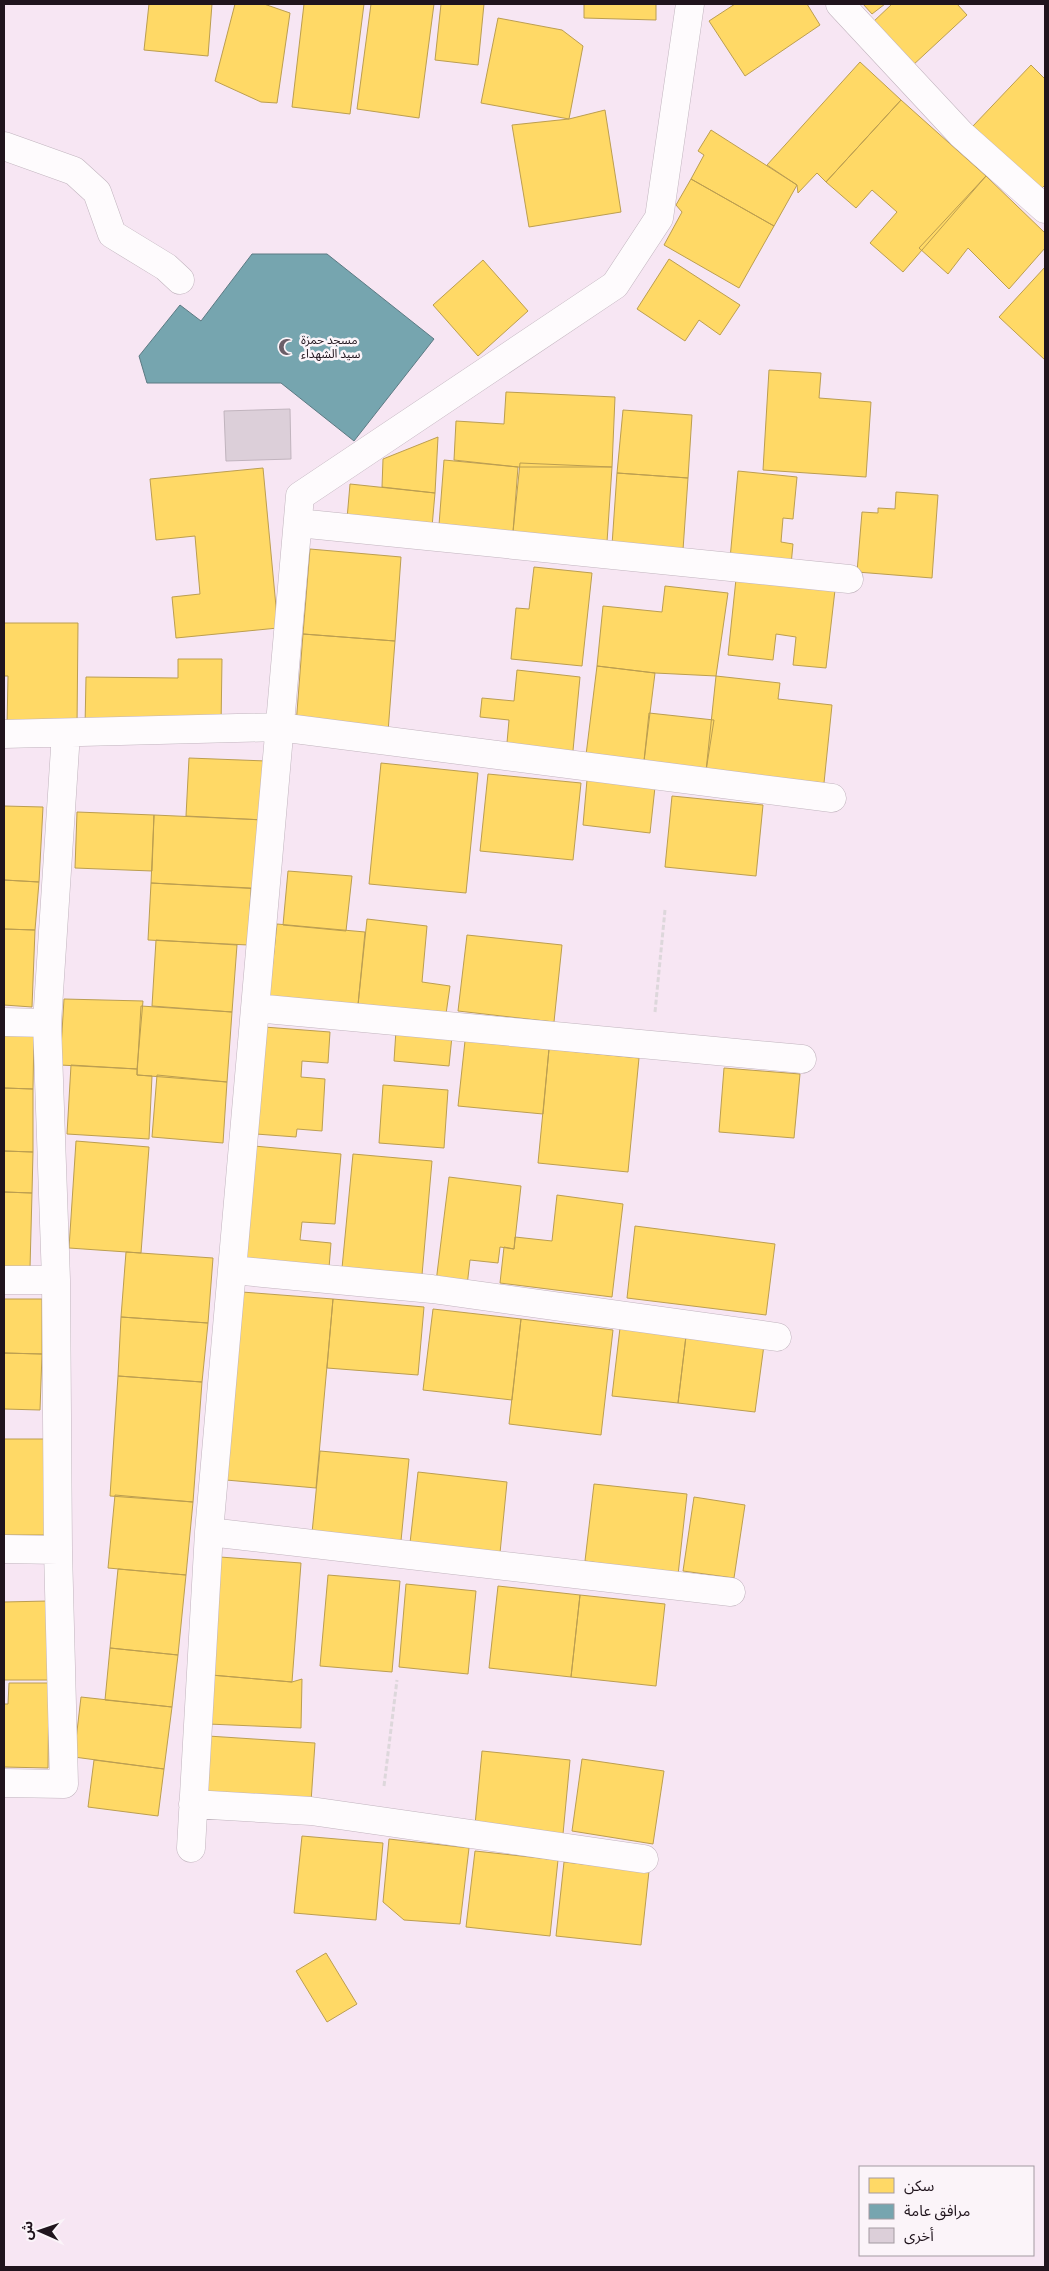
<svg xmlns="http://www.w3.org/2000/svg" width="1049" height="2271" viewBox="0 0 1049 2271" font-family="'IBM Plex Serif','Noto Sans Arabic',serif">
	<style>
		.homes { fill: #ffd966; stroke: #bc9e50 }
		.public { fill: #76a5af; stroke: #5c7a83 }
		.building { fill: #dccfd9; stroke: #c1b4be }
		.lines { fill: none; stroke-linecap: round; stroke-linejoin: round }
		.minor-casing { stroke: #c1b4be; stroke-width: 29 }
		.path { stroke: #ddd7db; stroke-width: 3; stroke-dasharray: 5 2.5; stroke-linecap: butt }
		.minor { stroke: #fefbfd; stroke-width: 28 }
		.labels { text-anchor: middle; stroke-width: 5; stroke-linejoin: round; paint-order: stroke }
		.poi-label { font-size: 12px; fill: #20141d; stroke: #fbf4f9; text-anchor: start }
	</style>
	<rect width="100%" height="100%" fill="#f7e6f3"/>
	<path class="homes" d="M149 4H212L208 56 144 50Z
		M235 4H264L290 13 277 103 261 102 215 81Z
		M304 4H364L350 114 292 107Z
		M371 4H434L419 118 357 109Z
		M441 4H484L478 65 435 60Z
		M584 4H656V20L584 18Z
		M735 4H807L820 25 745 76 709 21Z
		M863 4H885L872 14Z
		M892 4H957L967 15 912 66 872 23Z
		M498 18 562 30 583 46 569 119 481 103Z
		M860 62 901 100 826 182 817 173 798 193 797 185 767 165Z
		M1031 65 1045 79V185L1040 190 973 126Z
		M901 100 986 176 903 272 870 243 897 212 872 190 856 208 826 182Z
		M605 110 621 212 529 227 512 125 569 119Z
		M711 130 797 185 774 226 691 179 704 155 698 151Z
		M986 176 1045 233V248L1009 289 968 248 948 274 919 248Z
		M691 179 774 226 739 288 664 245 682 212 676 205Z
		M669 259 740 305 720 335 699 320 685 341 637 309Z
		M483 260 528 311 478 356 433 305Z
		M1045 267V360L999 317Z
		M769 370 821 373 819 398 871 402 866 477 763 470Z
		M506 392 615 397 612 467H518L454 460 456 421 504 424Z
		M623 410 692 415 688 478 617 473Z
		M438 437 435 493 382 487 383 459Z
		M444 460 518 467 513 532 439 525Z
		M520 463 612 467 607 542 513 532Z
		M263 468 278 628 176 638 172 597 200 594 195 536 156 540 150 479Z
		M738 471 797 477 793 519 783 518 781 542 793 544 791 565 730 559Z
		M617 473 688 478 683 550 612 545Z
		M350 484 435 493 432 527 347 519Z
		M896 492 938 495 932 578 857 572 862 512 878 513V508L895 509Z
		M310 549 401 557 395 641 303 634Z
		M534 567 592 573 582 666 511 659 516 608 529 609Z
		M736 579 835 590 826 668 793 665 796 637 776 634 773 660 728 655Z
		M665 586 728 593 716 676 655 673 597 666 603 606 662 612Z
		M4 623H78L77 727 7 726 8 676H4Z
		M303 634 395 641 388 732 296 725Z
		M178 659H222L221 728 85 727 86 677 178 678Z
		M597 666 655 673 644 761 586 755Z
		M517 670 580 677 572 761 506 754 509 720 480 717 482 698 514 701Z
		M716 676 780 683 778 699 832 705 824 783 706 771Z
		M649 713 714 720 706 771 644 761Z
		M189 758 266 761 264 820 186 816Z
		M381 763 478 773 466 893 369 884Z
		M488 774 581 783 573 860 480 851Z
		M587 780 655 787 650 833 583 825Z
		M672 796 763 805 756 876 665 867Z
		M4 806 43 807 39 882 4 880Z
		M77 812 154 815 152 871 75 868Z
		M154 815 264 820 260 889 151 883Z
		M288 871 352 876 346 931 283 925Z
		M4 880 39 882 35 930 4 929Z
		M151 883 251 888 248 945 148 940Z
		M367 919 427 926 422 982 450 986 446 1014 358 1005Z
		M277 924 365 932 358 1005 269 996Z
		M4 929 35 930 32 1007 4 1005Z
		M467 935 562 945 554 1022 458 1011Z
		M156 940 237 945 232 1012 152 1006Z
		M64 999 143 1001 137 1069 60 1065Z
		M141 1006 232 1012 227 1082 137 1075Z
		M264 1027 330 1032 328 1063 302 1061 301 1077 325 1079 322 1131 297 1129 296 1137 256 1134Z
		M396 1030 452 1036 449 1066 394 1061Z
		M4 1031H34L33 1089 4 1088Z
		M465 1041 549 1049 543 1114 458 1106Z
		M549 1049 639 1058 628 1172 538 1163Z
		M71 1065 137 1069V1075L152 1076 149 1139 67 1134Z
		M724 1068 800 1074 794 1138 719 1132Z
		M157 1075 227 1082 223 1143 152 1137Z
		M383 1085 448 1090 444 1148 379 1143Z
		M4 1088 33 1089V1152L4 1151Z
		M76 1141 149 1147 141 1253 69 1248Z
		M254 1146 341 1154 335 1224 302 1222 300 1240 331 1243 329 1268 244 1261Z
		M4 1151 33 1152 32 1193 4 1192Z
		M353 1154 432 1161 422 1275 342 1268Z
		M449 1177 521 1186 514 1249 500 1247 498 1263 470 1260 467 1286 436 1282Z
		M4 1192 32 1193 30 1268H4Z
		M557 1195 623 1204 612 1297 500 1283 504 1247 514 1249 515 1237 552 1241Z
		M635 1226 775 1244 766 1315 627 1298Z
		M126 1252 213 1258 208 1323 121 1317Z
		M242 1292 333 1299 316 1488 226 1480Z
		M4 1299H42V1354L4 1353Z
		M333 1299 424 1307 418 1375 327 1368Z
		M433 1309 521 1319 512 1400 423 1390Z
		M121 1317 208 1323 202 1382 118 1376Z
		M521 1319 613 1330 601 1435 509 1424Z
		M620 1328 686 1336 678 1403 612 1396Z
		M686 1336 764 1345 755 1412 678 1403Z
		M4 1353 42 1354 40 1410 4 1409Z
		M118 1376 202 1382 193 1502 110 1496Z
		M4 1439H47V1535H4Z
		M320 1451 409 1459 401 1541 312 1533Z
		M418 1472 507 1482 500 1553 410 1543Z
		M594 1484 687 1494 678 1575 585 1561Z
		M115 1495 193 1502 186 1575 108 1568Z
		M694 1497 745 1505 734 1578 683 1571Z
		M220 1557 301 1563 292 1682 211 1675Z
		M118 1569 186 1575 178 1655 110 1648Z
		M328 1575 400 1581 392 1672 320 1666Z
		M406 1584 476 1591 468 1674 399 1667Z
		M498 1586 580 1595 571 1677 489 1668Z
		M580 1595 665 1604 656 1686 571 1677Z
		M48 1601 49 1680H4V1602Z
		M110 1648 178 1655 172 1707 105 1700Z
		M211 1675 292 1682 302 1679 301 1728 208 1724Z
		M9 1683H49L48 1768 4 1767V1704H8Z
		M81 1697 172 1707 164 1769 74 1757Z
		M208 1736 315 1743 311 1802 204 1795Z
		M482 1751 570 1760 563 1834 475 1825Z
		M582 1759 664 1771 653 1844 572 1831Z
		M94 1760 164 1769 158 1816 88 1807Z
		M302 1836 383 1843 376 1920 294 1913Z
		M389 1839 469 1848 460 1924 404 1920 383 1902Z
		M475 1851 558 1860 550 1936 466 1927Z
		M564 1862 649 1871 641 1945 556 1936Z
		M326 1953 357 2004 327 2022 296 1971Z"/>
	<path class="public" d="M252 254H327L434 339 354 441 281 383H147L139 356 180 305 201 321Z"/>
	<path class="building" d="M290 409 291 459 226 461 224 411Z"/>
	<g class="lines">
		<g class="minor-casing">
			<path id="minor" d="M840 4 961 134 1045 209
				M4 146 74 171 97 192 112 234 166 267 180 280
				M298 523 849 579
				M4 734 279 727 832 798
				M255 1008 802 1059
				M4 1022 47 1023
				M232 1270 432 1289 777 1337
				M4 1280H56
				M209 1532 731 1592
				M4 1549 58 1550
				M4 1783 64 1784 58 1550 56 1280 47 1023 66 733
				M193 1804 311 1811 644 1859
				M191 1848 209 1532 300 496 615 285 659 218 690 4"/>
		</g>
		<path class="path" d="M655 1012 665 910
			M384 1786 397 1680"/>
		<use href="#minor" class="minor"/>
	</g>
	<defs>
		<g id="mosque-bare" transform="scale(1.35)"><path d="M3.5-4.9A6 6 0 1 0 3.5 4.9A5 5 0 1 1 3.5-4.9Z" fill="#6b5e68" stroke="#fbf4f9" stroke-width="2.5" paint-order="stroke"/></g>
	</defs>
	<g fill-rule="evenodd">
		<use href="#mosque-bare" x="287" y="347"/>
	</g>
	<g class="labels">
		<g class="poi-label">
			<text x="301" y="344">مسجد حمزة<tspan x="301" dy="14">سيد الشهداء</tspan></text>
		</g>
	</g>
	<rect width="1049" height="2271" fill="none" stroke="#20141d" stroke-width="10"/>
	<rect x="859" y="2166" width="175" height="90" fill="#fbf4f9" stroke="#a39aa1"/>
	<rect x="869" y="2178" width="25" height="15" fill="#ffd966" stroke="#a39aa1"/>
	<text x="904" y="2191" font-size="15" fill="#20141d">سكن</text>
	<rect x="869" y="2204" width="25" height="15" fill="#76a5af" stroke="#a39aa1"/>
	<text x="904" y="2216" font-size="15" fill="#20141d">مرافق عامة</text>
	<rect x="869" y="2228" width="25" height="15" fill="#dccfd9" stroke="#a39aa1"/>
	<text x="904" y="2241" font-size="15" fill="#20141d">أخرى</text>
	<g transform="translate(40 2231) rotate(272)" stroke="#fbf4f9" stroke-width="4" paint-order="stroke">
	<path d="M0-4L9 19L0 12L-9 19Z" fill="#20141d"/>
	<text y="-8" font-size="14" font-weight="bold" text-anchor="middle" fill="#20141d">ش</text>
	</g>
</svg>
